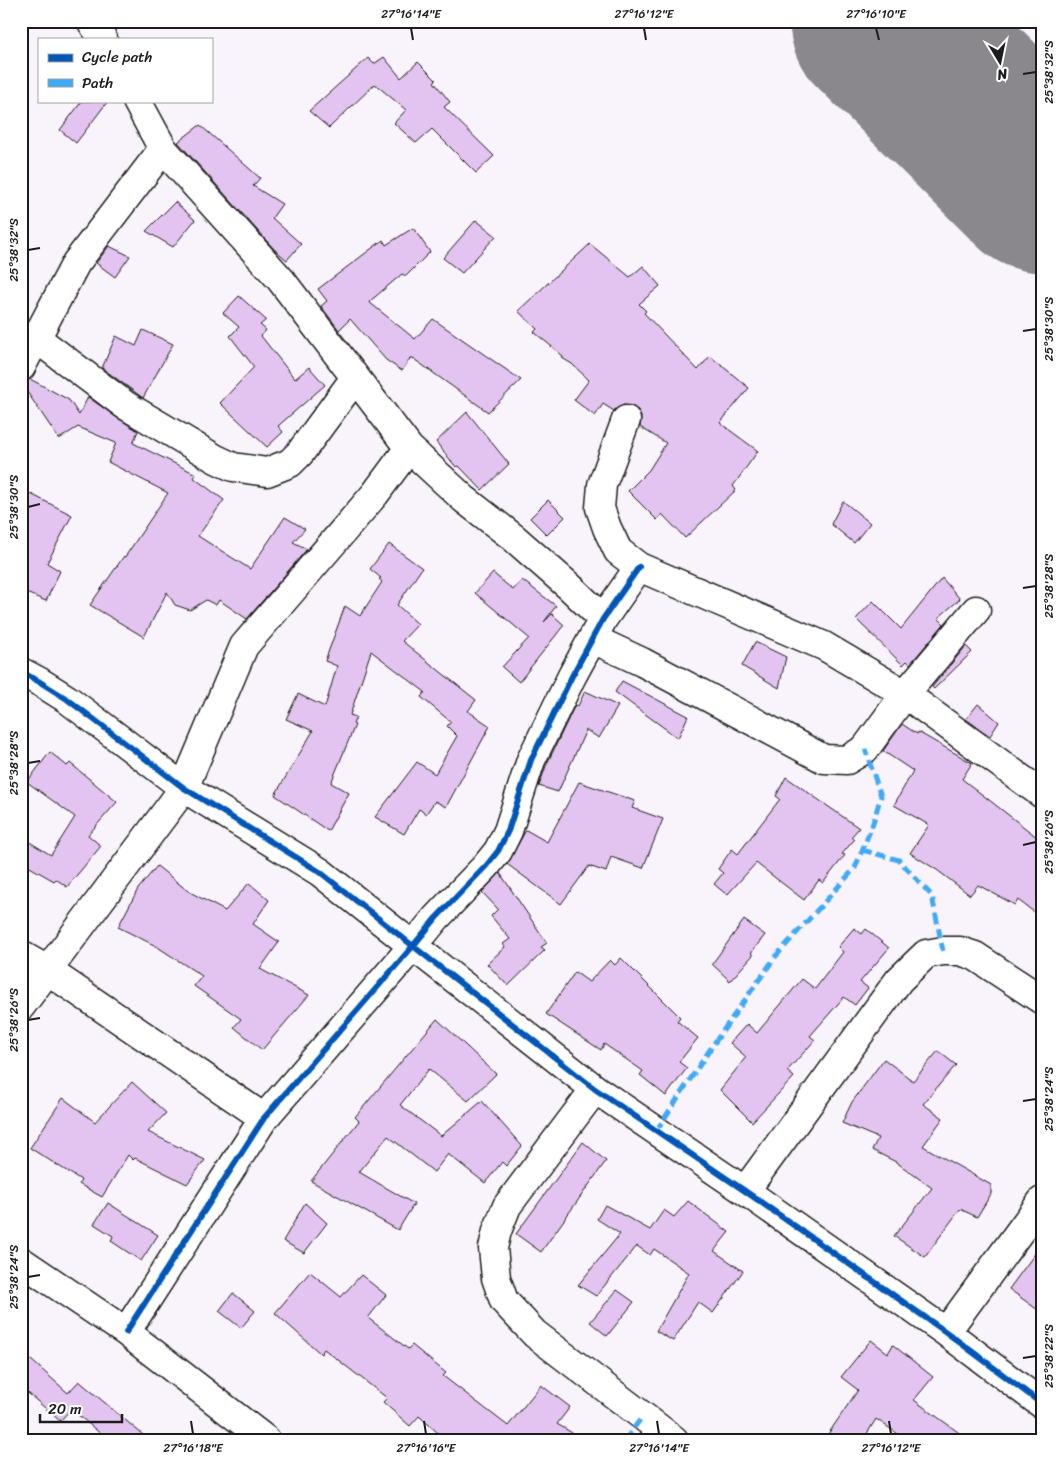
<svg xmlns="http://www.w3.org/2000/svg" width="1063" height="1461" viewBox="0 0 1063 1461" font-family="Sriracha,sans-serif">
	<style>
		.lines { fill: none; stroke-linecap: round; stroke-linejoin: round }
		.runway { stroke: #8a888c; stroke-width: 185 }
		.building { fill: #e3c4f1; stroke: #1c1c1c }
		.minor-casing { stroke: #1c1c1c; stroke-width: 31 }
		.minor { stroke: #fff; stroke-width: 28 }
		.quiet { stroke: #3fa9f5; stroke-width: 5; stroke-dasharray: 10 5; stroke-linecap: butt }
		.cycleway-casing { stroke: #fff; stroke-width: 9 }
		.cycleway { stroke: #0057b8; stroke-width: 6 }
		.ticks { fill: none; stroke: #1c1c1c; stroke-width: 2 }
		.neatline { fill: none; stroke: #1c1c1c; stroke-width: 2 }
		.ticks-label { font-size: 12px; text-anchor: middle; fill: #1c1c1c }
	</style>
	<rect width="100%" height="100%" fill="#f9f3fc"/>
	<filter id="ink" filterUnits="userSpaceOnUse"><feTurbulence type="fractalNoise" baseFrequency=".02" numOctaves="2"/><feDisplacementMap in="SourceGraphic" scale="10" xChannelSelector="R" yChannelSelector="G"/><feConvolveMatrix kernelMatrix="1 2 1 2 8 2 1 2 1" color-interpolation-filters="sRGB"/></filter>
	<g filter="url(#ink)">
		<g class="lines">
			<path class="runway" d="M882 21 1042 180"/>
		</g>
		<path class="building" d="M384 57 401 78 418 62 436 80 434 82 450 102 444 107 494 156 476 173 432 129 416 143 394 123 406 110 375 84 329 128 309 111 368 58 374 64Z
			M82 101H108L76 143 60 130Z
			M200 125 260 178 253 186 282 204 272 218 301 244 287 260 274 249 178 142Z
			M175 202 195 220 173 247 146 231Z
			M476 220 496 236 462 273 443 258Z
			M413 228 430 252 406 276 402 274 369 302 415 339 433 319 521 380 488 412 411 357 402 371 386 360 350 319 339 330 321 306 327 301 318 289 383 240 386 245Z
			M590 244 630 277 643 266 660 286 639 304 646 311 644 313 698 370 710 356 749 388 720 423 758 451 733 486 736 490 685 538 662 514 657 520 628 491 649 470 666 443 640 427 641 417 638 410 632 406 623 405 614 411 603 404 595 416 574 400 589 380 572 364 562 358 563 356 534 332 537 329 518 311Z
			M109 246 130 256 115 277 96 263Z
			M239 296 266 320 260 325 266 330 261 336 295 379 309 367 325 385 278 426 283 432 267 447 220 403 254 367 230 336 239 327 223 313Z
			M143 330 173 344 143 398 102 368 116 336 136 346Z
			M30 379 69 400 79 415 88 397 116 417 138 431 133 443 196 474 194 478 224 500 198 536 250 569 285 517 305 529 293 542 307 549 247 619 219 600 216 605 206 600 190 610 175 605 167 592 144 637 90 605 124 556 125 557 168 493 108 462 116 443 78 427 59 439 21 383Z
			M467 412 509 464 482 490 459 466 456 467 436 442Z
			M21 489 72 515 47 563 60 571 46 601 21 591Z
			M548 500 565 517 547 535 530 518Z
			M843 501 870 523 854 543 831 524Z
			M389 544 422 568 397 605 418 624 402 641 476 700 468 711 490 726 446 807 435 801 426 814 419 809 404 834 375 817 417 762 435 774 457 736 447 726 451 722 421 697 425 692 371 651 350 715 356 717 353 724 355 725 331 783 349 793 328 831 275 795 313 731 286 719 298 694 325 707 337 666 325 661 345 606 360 616 382 582 379 579 381 578 370 569Z
			M493 573 513 590 522 580 556 606 544 622 552 614 564 625 519 682 502 667 529 638 475 593Z
			M942 578 960 599 938 618 944 624 910 664 907 661 903 665 856 619 873 601 901 629Z
			M755 642 786 657 779 688 742 666Z
			M966 646 972 652 934 689 932 687Z
			M622 681 688 716 678 738 615 692Z
			M585 691 618 706 599 738 586 730 558 792 539 786 546 766 575 705 578 706Z
			M978 704 999 722 990 736 966 719Z
			M902 724 917 734 918 732 972 763 962 779 1042 841V918L1018 900 1015 905 978 885 970 895 937 870 910 853 929 825 894 805 913 771 883 751Z
			M50 752 67 766 70 763 117 802 88 835 101 846 67 887 56 879 54 881 21 862V837L51 855 75 817 27 782Z
			M786 777 859 828 851 837 854 840 842 854 845 855 823 883 819 880 804 900 756 863 727 895 714 884 723 873 718 869 732 849 738 854 780 799 776 796Z
			M579 782 635 801 632 808 663 819 643 868 611 857 606 872 589 866 561 904 507 864 526 830 547 842Z
			M157 866 188 891 225 911 249 883 269 900 253 924 279 942 260 969 309 995 262 1050 234 1027 241 1019 194 986 202 976 156 946 118 927 138 889Z
			M500 873 547 943 541 947 545 950 508 986 487 964 505 947 503 944 510 939 491 916 498 909 482 892Z
			M744 920 765 935 751 953 753 955 730 981 712 964Z
			M854 928 862 934 866 929 889 948 860 982 868 988 855 1005 844 997 810 1036 815 1040 787 1071 794 1077 752 1122 720 1090 746 1057 730 1043 747 1024 757 1033 802 979 815 989 843 952 838 947Z
			M621 958 680 1017 677 1021 698 1038 679 1062 687 1068 666 1096 640 1075 643 1071 604 1044 601 1050 546 1014 575 972 589 982 610 960 615 965Z
			M437 1019 496 1074 468 1101 429 1069 400 1105 441 1136 482 1101 522 1146 506 1166 502 1162 485 1183 448 1154 434 1172 388 1136 359 1172 414 1204 398 1230 311 1181 359 1121 355 1117Z
			M938 1051 956 1065 923 1104 943 1118 923 1146 991 1185V1194L977 1217 960 1209 925 1257 894 1236 932 1188 896 1162 872 1150 878 1138 842 1123 852 1102 884 1059 913 1081Z
			M132 1082 166 1113 148 1132 205 1160 187 1184 135 1158 133 1160 128 1155 102 1197 79 1184 81 1180 30 1148 63 1098 95 1122Z
			M583 1142 606 1161 541 1252 516 1234Z
			M688 1201 729 1232 714 1251 743 1271 713 1313 698 1302 673 1341 656 1331 689 1273 654 1249 650 1255 637 1246 596 1296 578 1285 620 1234 597 1219 605 1205 650 1230 664 1210 674 1217Z
			M108 1203 158 1235 141 1261 111 1241 113 1236 94 1224Z
			M305 1203 327 1223 304 1253 283 1241Z
			M1042 1244V1313L1009 1289Z
			M310 1272 341 1297 361 1275 386 1295 368 1318 408 1349 412 1345 446 1373 443 1376 508 1426 541 1385 570 1407 557 1424 584 1440H446L419 1416 410 1426 383 1402 387 1398 324 1349 321 1354 275 1313Z
			M617 1290 634 1302 607 1336 590 1322Z
			M233 1293 255 1311 241 1328 219 1311Z
			M871 1340 888 1353 893 1345 933 1377 914 1400 969 1440H907L876 1419 863 1440H824L858 1390 841 1377Z
			M21 1351 68 1393 79 1381 149 1440H108L71 1409 60 1421 21 1387Z"/>
		<g class="lines">
			<g class="minor-casing">
				<path id="minor" d="M91 21 103 39
					M137 101 163 149 281 280 409 448 464 499 514 538 571 588 603 619
					M36 338 125 405 216 459 233 467 267 472 290 463 300 453 355 378
					M21 367 76 263 163 149
					M626 420 602 485 600 508 607 528 618 551 639 567 824 646 905 694 1042 794
					M593 639 642 662 824 759 847 760 865 749 905 694 976 610
					M21 672 40 682 67 699 184 788 320 872 413 946 436 918 486 866 498 851 508 831 531 760 572 676 603 619 639 567
					M21 955 47 970 264 1118
					M21 1006 184 788 244 646 375 494 409 448
					M595 1089 507 1206 497 1231 493 1248 496 1278 504 1301 535 1334 674 1440
					M745 1191 899 980 926 954 943 951H960L975 956 1042 1000
					M21 1261 126 1332 266 1440
					M126 1332 264 1118 413 946 595 1089 745 1191 946 1332 1042 1404
					M946 1332 1042 1201"/>
			</g>
			<use href="#minor" class="minor"/>
			<path class="quiet" d="M862 850 899 860 932 896 943 951
				M656 1131 715 1042 776 956 855 868 872 826 881 796 865 749
				M625 1440 642 1417"/>
			<g class="cycleway-casing">
				<path id="cycleway" d="M21 672 40 682 67 699 184 788 320 872 413 946 436 918 486 866 498 851 508 831 531 760 572 676 603 619 639 567
					M126 1332 264 1118 413 946 595 1089 745 1191 946 1332 1042 1404"/>
			</g>
			<use href="#cycleway" class="cycleway"/>
		</g>
	</g>
	<path class="ticks" d="M411 28 413 40M644 28 646 40M876 28 879 40M1023 74 1036 72M28 250 40 248M1023 331 1036 329M28 507 40 504M1023 588 1036 586M28 763 40 761M1023 845 1036 842M28 1020 40 1018M1023 1101 1036 1099M28 1277 40 1275M1023 1358 1036 1356M191 1421 193 1434M424 1421 426 1434M657 1421 659 1434M889 1421 891 1434"/>
	<rect width="1063" height="1461" fill="none" stroke="#fff" stroke-width="55"/>
	<rect x="38" y="38" width="175" height="65" fill="#ffffff" stroke="#a4a4a4"/>
	<rect x="48" y="54" width="25" height="8" fill="#0057b8" stroke="#a4a4a4"/>
	<text x="82" y="62" font-size="15" fill="#1c1c1c">Cycle path</text>
	<rect x="48" y="79" width="25" height="8" fill="#3fa9f5" stroke="#a4a4a4"/>
	<text x="82" y="88" font-size="15" fill="#1c1c1c">Path</text>
	<g transform="translate(1000 62) rotate(170)" stroke="#ffffff" stroke-width="4" paint-order="stroke">
	<path d="M0-4L9 19L0 12L-9 19Z" fill="#1c1c1c"/>
	<text y="-8" font-size="14" font-weight="bold" text-anchor="middle" fill="#1c1c1c">N</text>
	</g>
	<path d="M40 1414v8h82v-8" fill="none" stroke="#1c1c1c" stroke-width="2.5"/>
	<text x="48" y="1414" font-size="15" fill="#1c1c1c" stroke="#ffffff" stroke-width="4" paint-order="stroke">20 m</text>
	<rect x="28" y="28" width="1008" height="1406" class="neatline"/>
	<g class="ticks-label">
		<text x="411" y="18">27°16'14"E</text>
		<text x="644" y="18">27°16'12"E</text>
		<text x="876" y="18">27°16'10"E</text>
		<text transform="translate(1049 72) rotate(-90)" y="4">25°38'32"S</text>
		<text transform="translate(14 250) rotate(-90)" y="4">25°38'32"S</text>
		<text transform="translate(1049 329) rotate(-90)" y="4">25°38'30"S</text>
		<text transform="translate(14 507) rotate(-90)" y="4">25°38'30"S</text>
		<text transform="translate(1049 586) rotate(-90)" y="4">25°38'28"S</text>
		<text transform="translate(14 763) rotate(-90)" y="4">25°38'28"S</text>
		<text transform="translate(1049 842) rotate(-90)" y="4">25°38'26"S</text>
		<text transform="translate(14 1020) rotate(-90)" y="4">25°38'26"S</text>
		<text transform="translate(1049 1099) rotate(-90)" y="4">25°38'24"S</text>
		<text transform="translate(14 1277) rotate(-90)" y="4">25°38'24"S</text>
		<text transform="translate(1049 1356) rotate(-90)" y="4">25°38'22"S</text>
		<text x="193" y="1452">27°16'18"E</text>
		<text x="426" y="1452">27°16'16"E</text>
		<text x="659" y="1452">27°16'14"E</text>
		<text x="891" y="1452">27°16'12"E</text>
	</g>
</svg>
